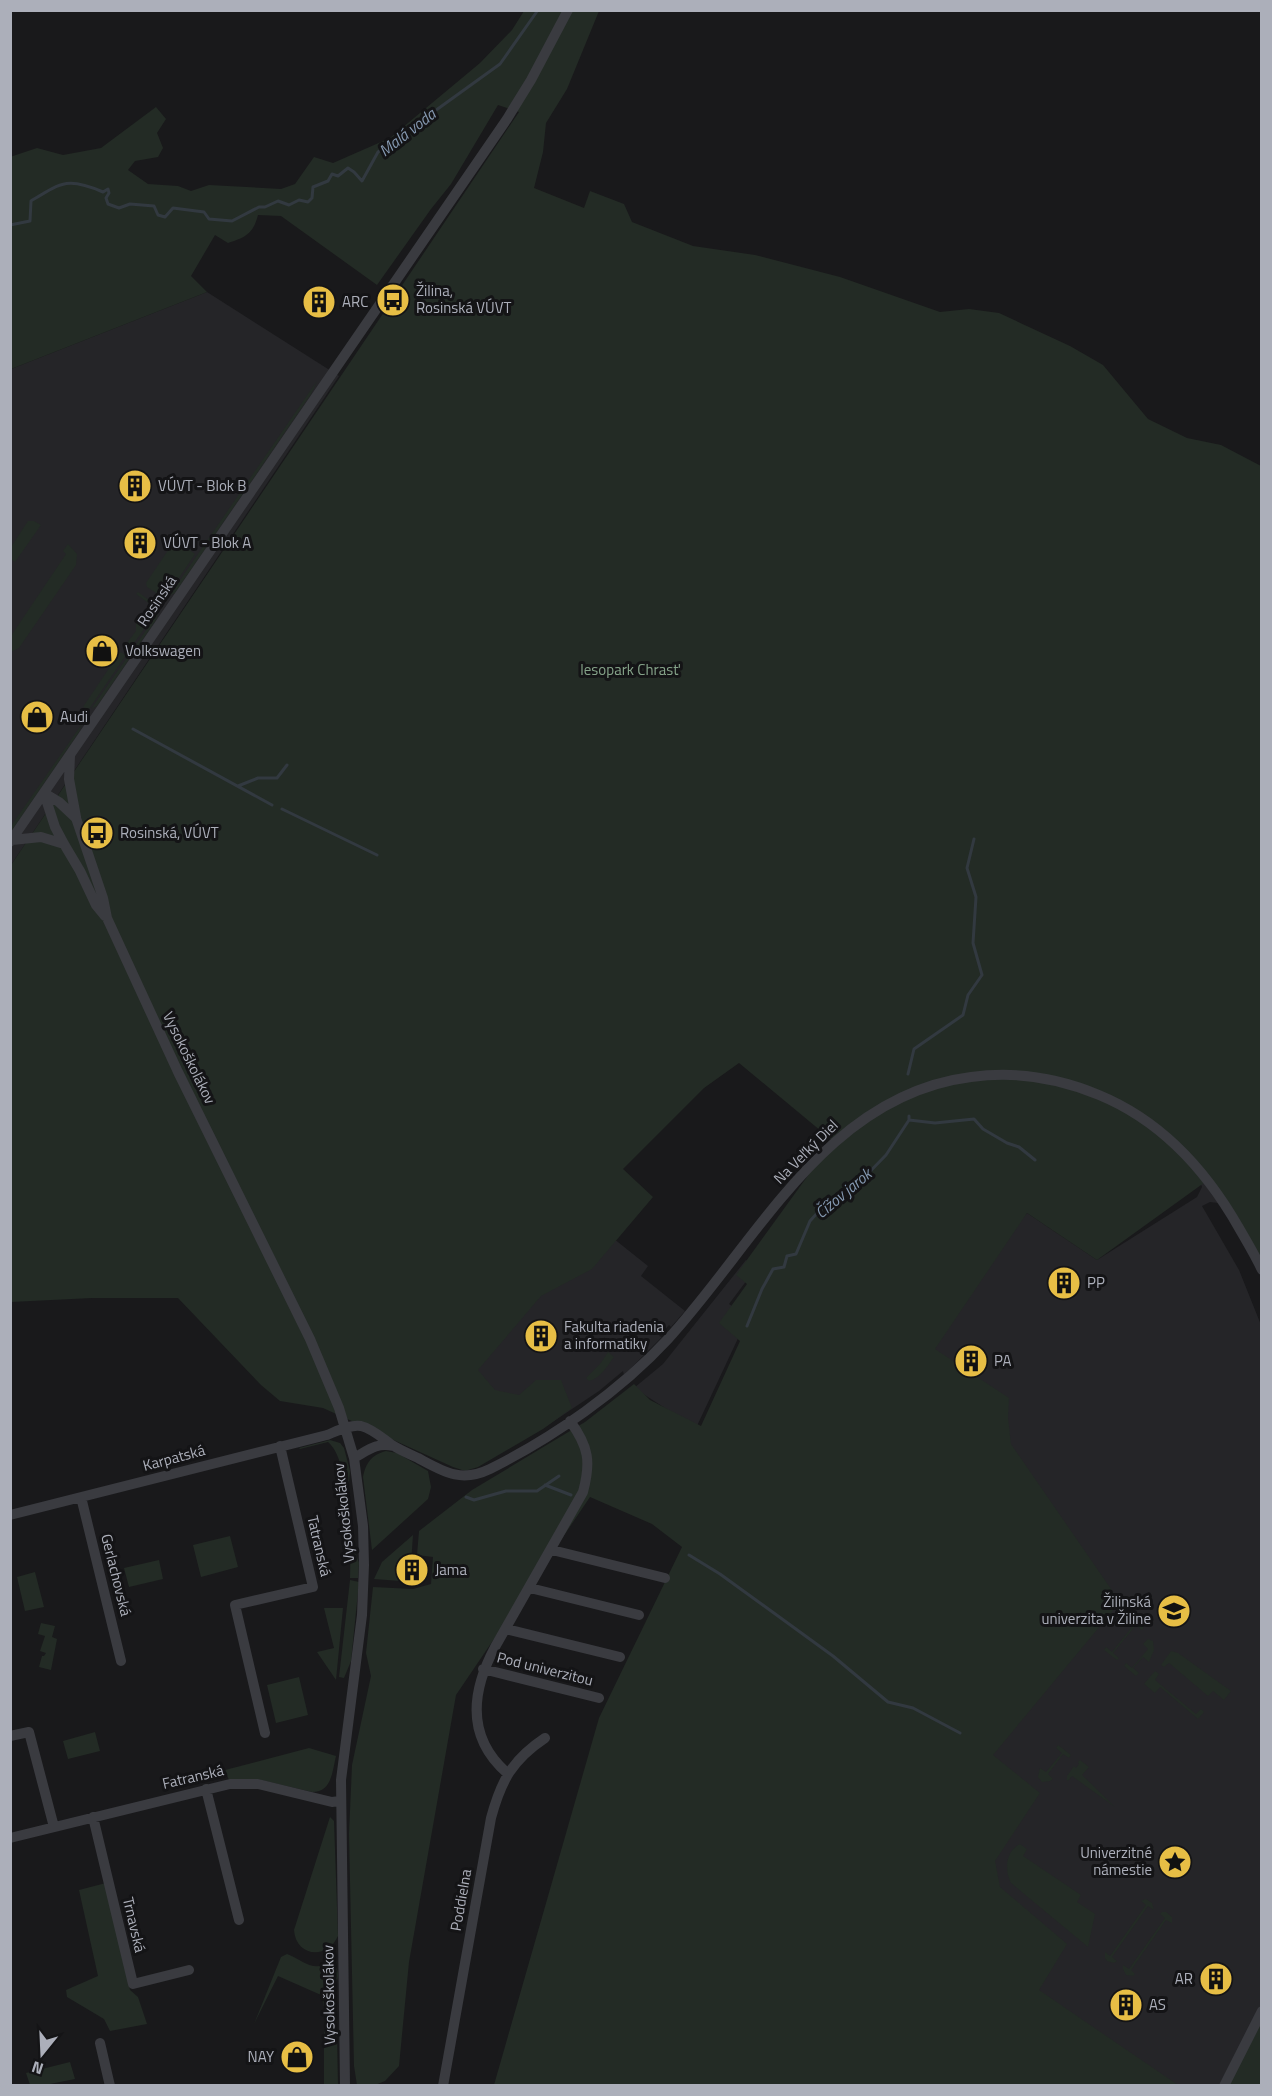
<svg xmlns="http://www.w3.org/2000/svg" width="1272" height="2096" viewBox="0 0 1272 2096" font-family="'Titillium Web',sans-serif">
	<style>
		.built { fill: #252528 }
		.green { fill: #232b25 }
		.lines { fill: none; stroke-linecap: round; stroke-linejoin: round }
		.stream { stroke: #323940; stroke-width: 3 }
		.minor { stroke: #3a3b40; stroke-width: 10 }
		.labels { text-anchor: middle; stroke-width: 6; stroke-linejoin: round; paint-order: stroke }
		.poi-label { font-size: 15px; fill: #acafba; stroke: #141416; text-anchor: start }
		.street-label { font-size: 15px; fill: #acafba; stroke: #141416 }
		.park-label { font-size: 15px; fill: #85a389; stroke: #141416 }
		.water-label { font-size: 16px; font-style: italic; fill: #869ab2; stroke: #141416 }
	</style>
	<rect width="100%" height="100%" fill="#19191b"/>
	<path class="built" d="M207 292 339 376 11 865V369Z
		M1198 1175 1218 1203 1210 1202 1202 1206 1239 1270 1261 1325V2004L1254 2022 1219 2085 972 2086 921 1721 889 1376 1027 1213 1097 1260 1197 1197 1202 1187Z
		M584 1215 648 1266 641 1276 685 1311 671 1327 669 1325 659 1336 662 1337 624 1375 623 1371 599 1391 542 1429 460 1364Z
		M746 1260 756 1268 729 1304 748 1317 696 1428 634 1388 663 1364Z"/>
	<path class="green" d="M524 11H599L567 89 546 123 543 152 534 188 584 208 590 191 624 204 632 222 693 246 755 255 840 277 940 312 969 309 999 313 1070 346 1103 365 1148 419 1187 438 1221 445 1261 466V1259L1208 1180 1097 1260 1027 1213 935 1349 1009 1398 1008 1418 1011 1444 1120 1602 993 1755 1040 1793 995 1861 1000 1887 1067 1944 1039 1990 1178 2085H494L599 1718 682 1547 652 1524 590 1497 456 1695 409 1962 399 2066 385 2081 375 2085H357L354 2066 349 1834 352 1765 371 1676 366 1653 373 1587 413 1589 431 1584 433 1557 417 1555 419 1531 472 1490 585 1422 634 1384 650 1400 701 1426 740 1341 719 1323 747 1284 736 1275 833 1141 739 1063 704 1088 623 1169 653 1197 592 1269 541 1296 478 1370 495 1390 519 1395 536 1380H561L572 1408 543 1429 478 1467 465 1471 453 1467 323 1408 280 1401 261 1385 178 1298H92L11 1302V865L519 112 498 105 451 184 431 209 377 285 281 216 258 215C253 234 246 237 228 243L215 235 191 276 207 292 11 369 10 157 37 148 63 155 101 148 156 107 166 119 157 133 163 148 158 157 135 161 128 170 148 184 178 186 191 191 209 185 281 189 295 184 314 157 333 163 390 138 480 63 512 30Z
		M317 381 311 394 175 593 169 596Z
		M28 521H34L41 525 15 562 11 559V547Z
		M175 540 195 554 167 596H161L147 587 146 583Z
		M68 544 77 554 76 565 19 648 11 652V636L66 554 63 551Z
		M138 592 153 603 157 610 130 649 126 644 136 631V623L150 604 136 594Z
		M158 613 156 620 97 706 91 709Z
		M120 652 126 655 89 709 83 707Z
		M82 724 79 732 11 832V826Z
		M608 1352 614 1357C607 1366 601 1378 589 1381L586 1378 600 1364Z
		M330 1440 340 1443 344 1448 350 1471 348 1493 352 1543 359 1563 358 1578H350C351 1549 351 1460 328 1442L300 1449 299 1448Z
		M386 1451 397 1453 428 1471 431 1487 428 1499 372 1550 363 1477C366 1463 371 1455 386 1451Z
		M413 1535 411 1564H407L406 1568 401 1569 400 1581 374 1579 382 1562Z
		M230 1536 238 1567 201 1577 193 1545Z
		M159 1560 163 1579 129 1587 124 1568Z
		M35 1572 44 1607 25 1611 17 1577Z
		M350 1580 359 1582 351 1661 344 1678 339 1677Z
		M324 1608H343L336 1680 317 1652 334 1648Z
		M1135 1614 1142 1615 1145 1625 1142 1630 1136 1625 1113 1653 1119 1658 1117 1660 1104 1650 1106 1647 1112 1652 1137 1621 1132 1616Z
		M41 1623 55 1626 52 1637 57 1639 51 1670 39 1667 42 1656H44L46 1653 40 1651 45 1636 38 1634Z
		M1148 1639 1153 1641 1154 1650 1149 1662 1143 1657 1133 1668 1139 1673 1136 1676 1124 1666 1126 1663 1132 1668 1148 1649 1143 1644Z
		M1171 1651 1178 1653 1231 1691 1224 1700 1213 1691 1208 1696 1169 1663 1164 1667 1161 1665Z
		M1155 1671 1159 1674 1155 1680 1196 1714 1201 1709 1204 1712 1198 1719 1160 1687 1155 1693 1144 1684Z
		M299 1677 308 1715 276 1723 267 1685Z
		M95 1732 100 1751 68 1759 63 1741Z
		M1058 1745 1071 1755 1069 1758 1063 1754 1048 1774 1053 1779 1050 1781 1042 1782 1038 1777 1040 1768 1046 1772 1062 1753 1056 1748Z
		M309 1748 336 1756C332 1772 332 1792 312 1792L257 1779 229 1780 225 1770Z
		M1080 1760 1089 1767 1082 1775 1115 1807 1072 1776 1068 1781 1067 1780V1776L1074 1766 1076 1768 1079 1764 1078 1762Z
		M330 1817 334 1821 338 1936C327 1960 296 1957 294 1930Z
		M1020 1844 1027 1849 1023 1856 1081 1895 1077 1902 1095 1914 1088 1947 1011 1883C1004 1869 1006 1851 1020 1844Z
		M106 1883 130 1990 138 1997 147 2024 110 2031 104 2019 67 1997 66 1990 98 1976 79 1890Z
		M1146 1899 1152 1903 1154 1910 1148 1906 1112 1957 1117 1961 1114 1963 1107 1961 1105 1958V1952L1110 1956 1146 1905 1141 1901Z
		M1162 1912H1166L1172 1917V1923L1166 1920 1131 1970 1135 1974 1133 1976 1126 1975 1123 1969V1965L1129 1969 1165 1918 1160 1914Z
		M287 1954C303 1960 312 1973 331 1962 338 1967 340 1975 336 1983L338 2085H324V2007L321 1995 278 1976 254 2024 281 1957Z
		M1261 2012V2085L1221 2086Z
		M70 2062 75 2079 45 2085H30L26 2073Z"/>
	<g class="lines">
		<path class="stream" d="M10 225 30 221 31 201C62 182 68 177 103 192L108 189 109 193 106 198 108 204 119 208 130 204 154 206 158 215 165 217 173 208 204 212 209 219 232 221 259 207H265L278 201 289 205 299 200 308 202 312 198 313 187 328 181 332 174 338 176 348 168 354 172 362 181 378 152 500 64 538 10
			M133 729 272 805
			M238 786 258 778H277L287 765
			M282 809 377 855
			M908 1074 914 1049 963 1015 968 995 982 975 973 943 976 897 967 868 974 839
			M909 1120 935 1123 974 1119 983 1129 1007 1143 1019 1147 1035 1160
			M747 1326 762 1289 773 1269 784 1267 787 1256 796 1254 810 1221 819 1211 852 1190 886 1155 909 1120V1116
			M545 1485 571 1495
			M466 1497 474 1500 506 1491H537L559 1476
			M689 1555 720 1574 833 1656 888 1702 913 1708 960 1733"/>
		<path class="minor" d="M70 756 69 779 76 817
			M44 793 59 802 76 818 103 898 107 918 178 1072 310 1339 339 1408 354 1458 363 1526 364 1565 362 1615 341 1780 345 2086
			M44 793 55 827 64 844 80 871 96 905 105 916
			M12 840 41 837 64 844
			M10 842 507 119 531 80 568 10
			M354 1458C367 1451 376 1442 393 1446
			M81 1497 121 1661
			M10 1515 327 1435C337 1431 351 1424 361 1426 373 1429 382 1438 392 1445 400 1450 409 1454 418 1458 444 1472 461 1483 490 1469 554 1437 620 1391 668 1339 757 1242 826 1095 971 1077 1015 1071 1059 1078 1099 1095 1162 1121 1206 1170 1239 1228 1247 1242 1255 1255 1262 1270
			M552 1550 665 1578
			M530 1588 639 1615
			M506 1629 620 1657
			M483 1669 599 1698
			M265 1733 235 1605 313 1587 280 1446
			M10 1736 29 1732 54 1827
			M507 1773C466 1737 471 1692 495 1647L583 1492C591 1462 589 1447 570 1421
			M206 1789 239 1920
			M93 1817 133 1984 189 1970
			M10 1838 230 1784H258L332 1802 340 1801
			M100 2043 110 2086
			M443 2086 491 1818C501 1781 512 1760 545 1738
			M1224 2086 1262 2011"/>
	</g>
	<defs>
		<g id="bus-disc" transform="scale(1.725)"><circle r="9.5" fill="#e7be45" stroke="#141416"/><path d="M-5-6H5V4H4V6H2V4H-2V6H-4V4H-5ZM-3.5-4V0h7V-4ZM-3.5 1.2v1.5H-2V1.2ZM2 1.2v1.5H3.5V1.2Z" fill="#111"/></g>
		<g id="building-disc" transform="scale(1.725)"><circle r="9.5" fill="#e7be45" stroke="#141416"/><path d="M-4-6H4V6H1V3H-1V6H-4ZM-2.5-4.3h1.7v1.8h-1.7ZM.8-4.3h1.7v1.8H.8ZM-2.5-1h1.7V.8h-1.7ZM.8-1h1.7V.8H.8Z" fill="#111"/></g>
		<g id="shop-disc" transform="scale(1.725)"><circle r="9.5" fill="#e7be45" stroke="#141416"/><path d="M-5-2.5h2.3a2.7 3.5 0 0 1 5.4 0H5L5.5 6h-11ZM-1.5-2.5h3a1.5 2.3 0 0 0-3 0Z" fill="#111"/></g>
		<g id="university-disc" transform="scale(1.725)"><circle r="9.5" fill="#e7be45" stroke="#141416"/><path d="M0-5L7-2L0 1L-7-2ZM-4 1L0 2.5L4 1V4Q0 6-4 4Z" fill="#111"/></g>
		<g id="sight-disc" transform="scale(1.725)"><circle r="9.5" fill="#e7be45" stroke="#141416"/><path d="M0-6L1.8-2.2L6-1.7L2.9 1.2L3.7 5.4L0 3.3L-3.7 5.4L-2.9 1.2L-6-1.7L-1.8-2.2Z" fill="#111"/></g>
	</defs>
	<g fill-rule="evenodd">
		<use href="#bus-disc" x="393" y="300"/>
		<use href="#building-disc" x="319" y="302"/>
		<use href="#building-disc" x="135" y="486"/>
		<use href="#building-disc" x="140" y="543"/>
		<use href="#shop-disc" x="102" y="651"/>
		<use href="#shop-disc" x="37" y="717"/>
		<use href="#bus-disc" x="97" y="833"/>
		<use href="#building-disc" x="1064" y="1283"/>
		<use href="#building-disc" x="541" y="1336"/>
		<use href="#building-disc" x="971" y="1361"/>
		<use href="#building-disc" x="412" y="1570"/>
		<use href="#university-disc" x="1174" y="1611"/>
		<use href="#sight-disc" x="1175" y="1862"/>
		<use href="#building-disc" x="1216" y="1979"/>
		<use href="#building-disc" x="1126" y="2005"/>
		<use href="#shop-disc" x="297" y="2057"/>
	</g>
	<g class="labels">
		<g class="poi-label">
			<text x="416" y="296">Žilina,<tspan x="416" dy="17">Rosinská VÚVT</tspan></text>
			<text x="342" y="307">ARC</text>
			<text x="158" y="491">VÚVT - Blok B</text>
			<text x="163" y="548">VÚVT - Blok A</text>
			<text x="125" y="656">Volkswagen</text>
			<text x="60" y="722">Audi</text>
			<text x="120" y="838">Rosinská, VÚVT</text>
			<text x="1087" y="1288">PP</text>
			<text x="564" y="1332">Fakulta riadenia<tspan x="564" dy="17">a informatiky</tspan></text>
			<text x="994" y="1366">PA</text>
			<text x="435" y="1575">Jama</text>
			<text x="1151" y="1607" text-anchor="end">Žilinská<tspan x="1151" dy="17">univerzita v Žiline</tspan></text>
			<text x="1152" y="1858" text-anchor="end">Univerzitné<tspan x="1152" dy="17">námestie</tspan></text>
			<text x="1193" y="1984" text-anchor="end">AR</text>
			<text x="1149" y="2010">AS</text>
			<text x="274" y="2062" text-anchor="end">NAY</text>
		</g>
		<g class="street-label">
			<text transform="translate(157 601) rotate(-56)" y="5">Rosinská</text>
			<text transform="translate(189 1058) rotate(64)" y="5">Vysokoškolákov</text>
			<text transform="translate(806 1152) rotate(-45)" y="5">Na Veľký Diel</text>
			<text transform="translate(174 1458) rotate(-15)" y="5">Karpatská</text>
			<text transform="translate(344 1513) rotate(-96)" y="5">Vysokoškolákov</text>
			<text transform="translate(319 1546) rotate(77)" y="5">Tatranská</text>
			<text transform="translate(116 1575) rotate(76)" y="5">Gerlachovská</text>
			<text transform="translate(545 1669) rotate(14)" y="5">Pod univerzitou</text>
			<text transform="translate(193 1777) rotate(-13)" y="5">Fatranská</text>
			<text transform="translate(461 1900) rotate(-80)" y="5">Poddielna</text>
			<text transform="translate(134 1925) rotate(77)" y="5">Trnavská</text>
			<text transform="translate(329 1995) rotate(-91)" y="5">Vysokoškolákov</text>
		</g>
		<g class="park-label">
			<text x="630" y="675">lesopark Chrasť</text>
		</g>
		<g class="water-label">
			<text transform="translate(407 132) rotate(-38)" y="6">Malá voda</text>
			<text transform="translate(843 1193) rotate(-40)" y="6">Čížov jarok</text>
		</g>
	</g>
	<rect width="1272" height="2096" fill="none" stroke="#acafba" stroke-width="24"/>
	<g transform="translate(42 2054) rotate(198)" stroke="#141416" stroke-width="4.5" paint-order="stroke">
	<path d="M0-4.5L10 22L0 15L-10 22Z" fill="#acafba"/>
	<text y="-9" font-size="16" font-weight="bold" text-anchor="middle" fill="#acafba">N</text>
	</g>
</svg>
